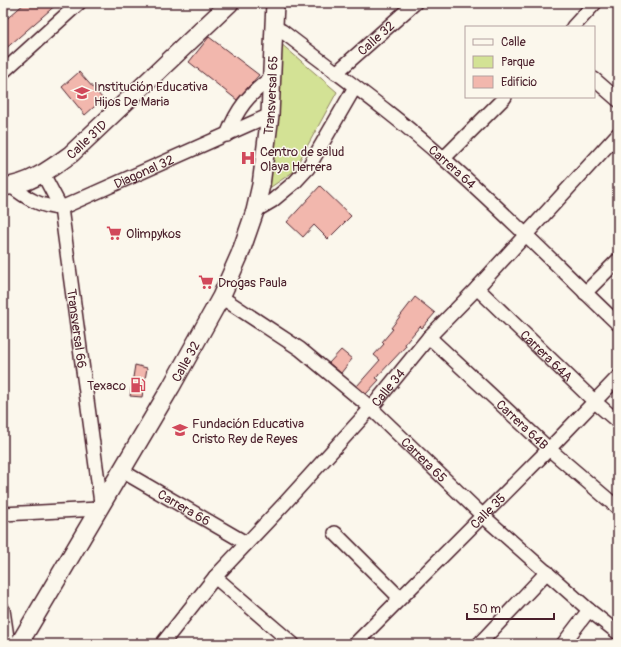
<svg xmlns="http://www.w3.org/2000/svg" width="621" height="647" viewBox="0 0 621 647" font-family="Pangolin,sans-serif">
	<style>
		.green { fill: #d3e295; stroke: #8e8060 }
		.building { fill: #f2b7ad; stroke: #4a1f2b }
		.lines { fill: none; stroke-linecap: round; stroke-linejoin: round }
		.minor-casing { stroke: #4a1f2b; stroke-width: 16 }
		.tertiary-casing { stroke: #4a1f2b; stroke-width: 20 }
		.minor { stroke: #fbf7ec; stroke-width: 13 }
		.tertiary { stroke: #fbf7ec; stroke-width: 17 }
		.labels { text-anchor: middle; stroke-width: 3; stroke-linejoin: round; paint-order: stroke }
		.street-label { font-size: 13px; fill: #4a1f2b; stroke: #fbf7ec }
		.poi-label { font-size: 13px; fill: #4a1f2b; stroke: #fbf7ec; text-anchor: start }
	</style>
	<rect width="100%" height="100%" fill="#fbf7ec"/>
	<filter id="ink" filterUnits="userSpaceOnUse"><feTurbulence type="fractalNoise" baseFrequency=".025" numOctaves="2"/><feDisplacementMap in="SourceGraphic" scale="8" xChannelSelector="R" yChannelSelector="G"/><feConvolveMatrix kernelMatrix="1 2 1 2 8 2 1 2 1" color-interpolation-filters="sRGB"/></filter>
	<g filter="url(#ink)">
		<path class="green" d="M279 42 337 92 293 172 268 189Z"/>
		<path class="building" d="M25 3H58L3 51V22Z
			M209 37 259 75 237 100 189 62Z
			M79 72 103 99 85 115 62 87Z
			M320 186 351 216 328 239 314 225 303 237 287 222Z
			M415 297 435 313 422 328 420 326 405 344 406 346 376 378 379 380 366 394 357 386 380 360 374 355 384 344 382 342 393 329 391 328Z
			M341 350 352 359 341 373 329 363Z
			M135 365 147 368 142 397 130 396Z"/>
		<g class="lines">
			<g class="minor-casing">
				<g id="minor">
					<path id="s1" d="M274 27 282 31C336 73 393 113 444 159 504 211 560 269 618 324"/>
					<path d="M573 27 595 3"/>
					<path d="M3 72 79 3"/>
					<path id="s2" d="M336 73 415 3"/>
					<path d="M594 79 618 100"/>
					<path d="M227 135C237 109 248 95 271 78"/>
					<path d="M444 158 505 97"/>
					<path id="s3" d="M43 174 61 208 101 503"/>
					<path id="s4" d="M11 186C26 198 41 207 61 208L270 115"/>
					<path d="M255 211 272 201 295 182 308 168 355 87"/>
					<path id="s5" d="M477 288 594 401 618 422"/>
					<path d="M585 293 618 260"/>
					<path id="s6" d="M221 297 300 349 371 408 483 516 589 610 618 633"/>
					<path id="s7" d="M429 337 549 449 618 508"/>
					<path id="s8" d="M122 471 246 543"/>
					<path d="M3 514 98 509"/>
					<path d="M335 533 400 598"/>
					<path d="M215 577 293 644"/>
					<path d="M3 610 8 644"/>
					<path id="s9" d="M162 644 215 577 284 504 371 408 429 337 477 288 618 134"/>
					<path id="s10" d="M355 644 549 449 618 377"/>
					<path d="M479 644 547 572"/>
					<path d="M563 644 589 610"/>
				</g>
			</g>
			<g class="tertiary-casing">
				<g id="tertiary">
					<path id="s11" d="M3 187C30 184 49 170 71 154L230 3"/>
					<path id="s12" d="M19 644 171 387 221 297 240 254 255 211 261 185 270 115 275 3"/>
				</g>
			</g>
			<use href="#minor" class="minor"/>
			<use href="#tertiary" class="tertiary"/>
		</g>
	</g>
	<defs>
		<g id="school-bare" transform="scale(1.2)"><path d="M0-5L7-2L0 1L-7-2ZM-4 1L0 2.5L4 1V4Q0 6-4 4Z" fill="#d1495b" stroke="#fbf7ec" stroke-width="2.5" paint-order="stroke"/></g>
		<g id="hospital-bare" transform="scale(1.2)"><path d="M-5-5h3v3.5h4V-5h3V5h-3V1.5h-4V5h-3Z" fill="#d1495b" stroke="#fbf7ec" stroke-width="2.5" paint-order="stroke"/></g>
		<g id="supermarket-bare" transform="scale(1.2)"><path d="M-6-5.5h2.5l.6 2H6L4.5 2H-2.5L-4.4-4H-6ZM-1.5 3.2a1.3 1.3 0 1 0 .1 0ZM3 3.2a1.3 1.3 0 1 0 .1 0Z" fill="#d1495b" stroke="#fbf7ec" stroke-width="2.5" paint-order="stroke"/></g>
		<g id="fuel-bare" transform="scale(1.2)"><path d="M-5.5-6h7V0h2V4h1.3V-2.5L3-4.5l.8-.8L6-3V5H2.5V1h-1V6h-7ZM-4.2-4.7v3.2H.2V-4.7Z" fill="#d1495b" stroke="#fbf7ec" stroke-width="2.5" paint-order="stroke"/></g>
	</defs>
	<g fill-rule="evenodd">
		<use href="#school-bare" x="82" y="93"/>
		<use href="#hospital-bare" x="248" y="158"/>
		<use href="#supermarket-bare" x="114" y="233"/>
		<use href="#supermarket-bare" x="206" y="282"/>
		<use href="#fuel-bare" x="138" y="385"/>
		<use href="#school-bare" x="180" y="430"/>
	</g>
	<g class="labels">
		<g class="street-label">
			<text dy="5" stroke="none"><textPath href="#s2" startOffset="53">Calle 32</textPath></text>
			<text dy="5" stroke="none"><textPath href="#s12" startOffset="611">Transversal 65</textPath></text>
			<text dy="5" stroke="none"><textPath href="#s11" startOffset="98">Calle 31D</textPath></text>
			<text dy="5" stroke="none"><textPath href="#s1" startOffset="227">Carrera 64</textPath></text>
			<text dy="5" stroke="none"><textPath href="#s4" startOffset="146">Diagonal 32</textPath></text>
			<text dy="5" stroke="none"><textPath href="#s3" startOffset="160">Transversal 66</textPath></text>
			<text dy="5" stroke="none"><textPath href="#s5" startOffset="97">Carrera 64A</textPath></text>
			<text dy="5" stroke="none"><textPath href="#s12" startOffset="328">Calle 32</textPath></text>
			<text dy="5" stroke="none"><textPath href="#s9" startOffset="342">Calle 34</textPath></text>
			<text dy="5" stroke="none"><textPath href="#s7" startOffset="128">Carrera 64B</textPath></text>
			<text dy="5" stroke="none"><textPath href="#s6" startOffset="261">Carrera 65</textPath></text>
			<text dy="5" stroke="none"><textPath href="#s8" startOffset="72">Carrera 66</textPath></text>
			<text dy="5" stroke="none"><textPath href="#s10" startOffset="188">Calle 35</textPath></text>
		</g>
		<g class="poi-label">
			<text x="94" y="91">Institución Educativa<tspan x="94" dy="15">Hijos De Maria</tspan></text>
			<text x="260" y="156">Centro de salud<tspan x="260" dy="15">Olaya Herrera</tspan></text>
			<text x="126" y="238">Olimpykos</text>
			<text x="218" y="287">Drogas Paula</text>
			<text x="126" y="390" text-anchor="end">Texaco</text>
			<text x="192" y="428">Fundación Educativa<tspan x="192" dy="15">Cristo Rey de Reyes</tspan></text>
		</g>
	</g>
	<rect width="621" height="647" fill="none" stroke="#fbf7ec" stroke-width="16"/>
	<rect x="8" y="8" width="605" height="631" fill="none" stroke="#4a1f2b" stroke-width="1.5" filter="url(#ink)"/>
	<rect x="465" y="26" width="130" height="72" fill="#fbf7ec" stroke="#b4a19f"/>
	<rect x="473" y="39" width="20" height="6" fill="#fbf7ec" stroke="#b4a19f"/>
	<text x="501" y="46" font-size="12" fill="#4a1f2b">Calle</text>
	<rect x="473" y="56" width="20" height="12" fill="#d3e295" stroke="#b4a19f"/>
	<text x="501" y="66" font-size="12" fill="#4a1f2b">Parque</text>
	<rect x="473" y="76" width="20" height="12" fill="#f2b7ad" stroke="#b4a19f"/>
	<text x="501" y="86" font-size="12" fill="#4a1f2b">Edificio</text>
	<path d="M467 613v6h87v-6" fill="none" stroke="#4a1f2b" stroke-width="2"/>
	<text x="473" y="613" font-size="12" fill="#4a1f2b" stroke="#fbf7ec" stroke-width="3" paint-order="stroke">50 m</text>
</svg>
